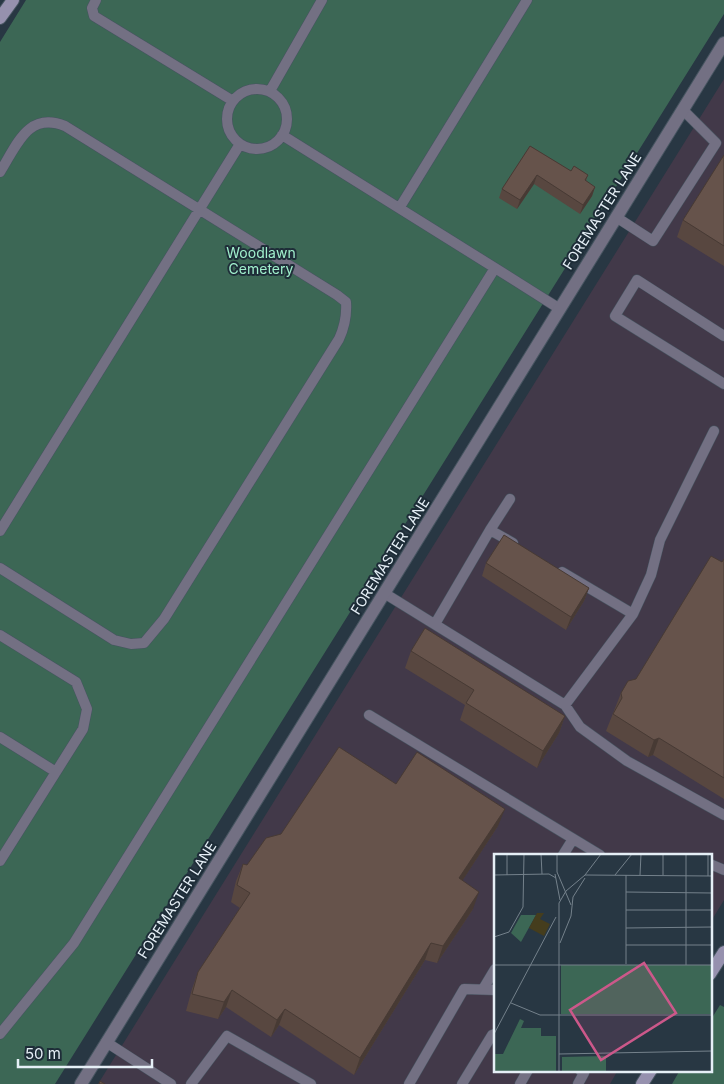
<svg xmlns="http://www.w3.org/2000/svg" width="724" height="1084" viewBox="0 0 724 1084" font-family="Inter,sans-serif">
	<style>
		.industrial { fill: #423949 }
		.green { fill: #3c6755 }
		.lines { fill: none; stroke-linecap: round; stroke-linejoin: round }
		.lane-casing { stroke: #465460; stroke-width: 11 }
		.street-casing { stroke: #465460; stroke-width: 14 }
		.secondary-casing { stroke: #465460; stroke-width: 14 }
		.lane { stroke: #737083; stroke-width: 10 }
		.street { stroke: #737083; stroke-width: 12 }
		.secondary { stroke: #9691ae; stroke-width: 12 }
		.wall { fill: #584740 }
		.shaded-wall { fill: #473a34 }
		.building { fill: #66534b; stroke: #473a34 }
		.labels { text-anchor: middle; stroke-width: 4; stroke-linejoin: round; paint-order: stroke }
		.street-label { font-size: 14px; fill: #e5eff6; stroke: #1e2d38 }
		.park-label { font-size: 14px; fill: #a1f0cd; stroke: #1e2d38 }
		.inset-road { fill: none; stroke: #74818b; stroke-width: 1 }
		.view { fill: #cc588a; fill-opacity: 0.15; stroke: #cc588a; stroke-width: 2.5 }
		.inset-edge { fill: none; stroke: #e5eff6; stroke-width: 2.5 }
	</style>
	<rect width="100%" height="100%" fill="#283743"/>
	<path class="industrial" d="M724 79V900L710 923V855H495V1070H618L610 1084H98Z"/>
	<path class="green" d="M26 0H724V14L55 1084H0V42Z
		M720 1005 724 1007V1084H672L680 1070H710V1021Z"/>
	<g class="lines">
		<g class="lane-casing">
			<path id="lane" d="M96 0 92 8 94 16 233 101
				M227 119a30 30 0 1 1 60 0a30 30 0 1 1-60 0Z
				M270 91 322 0
				M0 172C17 145 28 111 65 126L337 295 346 302C347 316 345 326 339 339L164 619 144 643 131 644 114 640 0 568
				M400 207 527 0
				M616 217 653 241 716 143 683 110
				M495 268 560 309
				M724 336 637 280 615 316 724 384
				M490 530 510 499
				M0 531 240 144
				M384 593 565 705 633 614 562 572
				M633 614 651 575 660 540 714 431
				M435 624 490 530 513 543
				M0 635 76 682 87 709 83 729 0 861
				M565 705 580 727 627 761 724 815
				M369 715 600 855
				M0 737 56 772
				M563 855 573 839
				M710 864 724 870
				M483 989 495 969
				M0 1034 74 943 495 268 282 135
				M106 1042 171 1084
				M191 1084 227 1036 311 1084
				M409 1084 464 989 495 990
				M462 1084 492 1035 495 1034
				M520 1084 528 1070
				M578 1084 584 1073 580 1070"/>
		</g>
		<g class="street-casing">
			<path id="street" d="M81 1084 724 43"/>
		</g>
		<g class="secondary-casing">
			<path id="secondary" d="M0 18 13 0
				M710 974 724 952
				M642 1084 651 1070"/>
		</g>
		<use href="#lane" class="lane"/>
		<use href="#street" class="street"/>
		<use href="#secondary" class="secondary"/>
	</g>
	<path class="wall" d="M530 146 571 171 588 175 586 181 595 187 592 196 580 214 534 184 517 209 499 198 502 189Z
		M724 155V266L677 237 683 220Z
		M724 559V799L653 755 648 757 606 731 621 693 636 679Z
		M486 563 589 588 584 601 566 630 482 576Z
		M411 651 565 716 559 733 537 768 460 720 465 705 405 668Z
		M396 784 498 826 462 881 473 909 437 963 425 960 354 1075 279 1025 271 1037 226 1007 218 1019 186 1011 192 989 198 972 240 908 231 902 236 881 243 864 247 865 281 834Z"/>
	<path class="shaded-wall" d="M537 175 534 184 517 209 520 200Z
		M595 187 592 196 580 214 583 205Z
		M589 588 584 601 566 630 571 617Z
		M565 716 559 733 537 768 543 751Z
		M659 738 653 755 648 757 654 740Z
		M505 809 498 826 453 895 459 878Z
		M479 892 473 909 437 963 443 946Z
		M431 943 425 960 354 1075 360 1058Z
		M232 990 226 1007 218 1019 224 1002Z
		M285 1009 279 1025 271 1037 277 1020Z"/>
	<path class="building" d="M530 146 571 171 574 166 588 175 585 180 595 187 583 205 537 175 520 200 502 189Z
		M724 155V246L683 220Z
		M504 535 589 588 571 617 486 563Z
		M711 556 722 562 724 559V778L659 738 654 740 613 714 622 698 621 693 628 681 636 679Z
		M425 628 565 716 543 751 466 703 474 690 411 651Z
		M339 747 396 784 417 752 505 809 459 878 479 892 443 946 431 943 360 1058 285 1009 277 1020 232 990 224 1002 192 994 198 972 250 893 237 885 243 864 247 865 266 838 281 834Z
		M100 1081 105 1084H99Z"/>
	<g class="labels">
		<g class="street-label">
			<text transform="translate(602 211) rotate(-58)" y="5">FOREMASTER LANE</text>
			<text transform="translate(390 556) rotate(-58)" y="5">FOREMASTER LANE</text>
			<text transform="translate(177 900) rotate(-58)" y="5">FOREMASTER LANE</text>
		</g>
		<g class="park-label">
			<text x="261" y="258">Woodlawn<tspan x="261" dy="16">Cemetery</tspan></text>
		</g>
	</g>
	<g transform="translate(494 854)">
		<rect width="218" height="218" fill="#283743"/>
		<path d="M27 61H42L27 88 17 79ZM67 111H217V160H67ZM26 165 30 167 27 174H47V182H62V217H0V200H9ZM112 202V217H68V203Z" fill="#3c6755"/>
		<path d="M43 59H50L46 65 56 70 50 82 35 74Z" fill="#453d1d"/>
		<path class="inset-road" d="M47 0 48 20M63 0V18L77 51M169 0V21M192 0V111M214 0V22M61 20 66 46M0 21 55 20 62 24M13 21V0M91 21 218 22M121 21 138 0M132 21V110M146 21 147 0M132 38 218 39M132 56H218M132 74 218 73M0 83 15 78 29 53 30 0M66 89 77 62 79 43 91 24M132 91H218M0 111H218M17 149 46 161H218M0 180 62 63M65 200 218 197M65 217V49L72 37 91 21 107 0"/>
		<path class="view" d="M150 109 182 159 107 206 76 156Z"/>
		<rect width="218" height="218" class="inset-edge"/>
	</g>
	<path d="M18 1059v8h134v-8" fill="none" stroke="#e5eff6" stroke-width="2.5"/>
	<text x="25" y="1059" font-size="15" fill="#e5eff6" stroke="#1e2d38" stroke-width="4" paint-order="stroke">50 m</text>
</svg>
